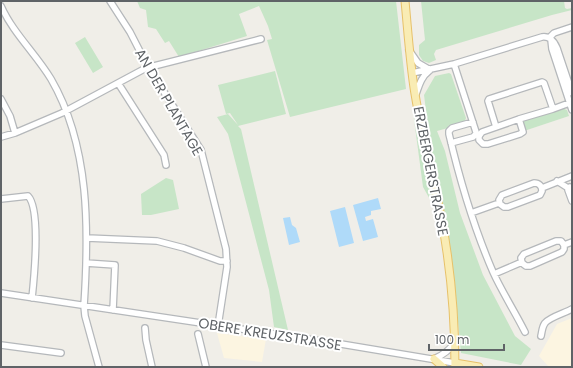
<svg xmlns="http://www.w3.org/2000/svg" width="573" height="368" viewBox="0 0 573 368" font-family="Poppins,sans-serif">
	<style>
		.commercial { fill: #fcf5e1 }
		.green { fill: #c7e5c7 }
		.water { fill: #afdaf9 }
		.lines { fill: none; stroke-linecap: round; stroke-linejoin: round }
		.minor-casing { stroke: #b5b8bb; stroke-width: 8 }
		.major-casing { stroke: #e7c169; stroke-width: 9 }
		.minor { stroke: #fff; stroke-width: 5.5 }
		.major { stroke: #f9ecb4; stroke-width: 7 }
		.labels { text-anchor: middle; stroke-width: 4; stroke-linejoin: round; paint-order: stroke }
		.street-label { font-size: 14px; fill: #5f6367; stroke: #fff }
	</style>
	<rect width="100%" height="100%" fill="#f0eee8"/>
	<path class="commercial" d="M572 318V367H549L539 356 557 324Z
		M217 333 266 339 262 362 224 358Z"/>
	<path class="green" d="M137 1H396L406 89 290 117 267 40 272 39 268 26 259 6 239 14 247 36 179 57 169 41 165 43 156 29 148 27 146 10 140 8Z
		M421 1H564L565 8 567 9 572 8V10L552 15 436 50 434 54 436 60 429 63 423 61 419 55V45L425 40Z
		M85 37 103 67 93 73 75 43Z
		M275 71 286 114 238 126 241 129 288 330 274 327 269 290 228 134 217 117 228 114 238 125 230 113 226 114 218 85Z
		M449 73 451 74 466 118 465 121 448 126V128L437 131 445 151 460 213 483 275 515 336 531 349 521 365 461 353 454 280 446 222 430 142 424 95 435 76Z
		M562 108 567 110 569 116 524 131 522 122 524 120Z
		M415 111 426 161 436 210 423 187 413 112Z
		M166 178 173 180 179 209 151 215H142L141 194Z"/>
	<path class="water" d="M378 198 381 209 371 211V215L365 217 366 221 373 219 378 237 363 241 353 205Z
		M345 207 354 243 339 247 330 211Z
		M290 217 292 225 296 228 300 242 289 245 283 218Z"/>
	<g class="lines">
		<g class="minor-casing">
			<path id="minor" d="M110 1 130 32 148 67 201 150 226 249 227 267 218 326
				M1 6C13 33 36 54 51 79 90 146 89 230 84 306L85 316 99 367
				M549 38 554 33 572 27
				M551 40 552 49 572 110
				M409 50 418 63 430 70
				M412 73 454 64 542 37C549 36 554 41 557 48L572 93
				M118 83 164 155 166 165
				M416 94C419 86 421 77 429 71
				M1 99 10 116 15 133
				M553 109 572 102
				M519 119 523 132 520 134 488 144H483L479 140V136L482 132Z
				M473 122 452 128 449 131V134C460 181 474 228 493 272 502 292 515 312 525 332
				M496 127 488 101 489 99 542 82 544 83 553 109 519 119
				M1 137 15 133 62 113 146 68 261 39
				M451 143 473 137 476 134V132L454 64
				M557 181 568 188
				M534 183C539 183 542 186 542 191L540 195 508 207H504L500 204 499 200 502 195Z
				M542 188 572 176
				M572 188 570 187 568 190 572 201
				M1 199 28 196C41 209 34 279 32 298
				M471 213 499 203
				M87 238 157 241 184 248 220 261H227
				M556 241H561L564 245V249L562 252 530 266H526L522 263 521 258 524 254Z
				M564 245 572 242
				M86 263 115 265 113 310
				M494 274 522 262
				M1 293 341 344 455 363
				M145 328 146 340 152 367
				M198 334 206 367
				M541 336C542 332 542 327 545 323 550 317 565 313 572 309
				M1 345 61 353
				M434 359C443 355 450 350 455 342"/>
		</g>
		<g class="major-casing">
			<path id="major" d="M405 1C408 32 410 64 415 94 422 137 434 179 442 222 451 270 455 319 455 367
				M434 359 443 367
				M455 363 479 367"/>
		</g>
		<use href="#minor" class="minor"/>
		<use href="#major" class="major"/>
	</g>
	<g class="labels">
		<g class="street-label">
			<text transform="translate(169 102) rotate(60)" y="5">AN DER PLANTAGE</text>
			<text transform="translate(431 171) rotate(79)" y="5">ERZBERGERSTRASSE</text>
			<text transform="translate(270 334) rotate(9)" y="5">OBERE KREUZSTRASSE</text>
		</g>
	</g>
	<rect width="573" height="368" fill="none" stroke="#5f6367" stroke-width="4"/>
	<path d="M429 344v6h75v-6" fill="none" stroke="#5f6367" stroke-width="2"/>
	<text x="435" y="344" font-size="12" fill="#5f6367" stroke="#ffffff" stroke-width="3" paint-order="stroke">100 m</text>
</svg>
